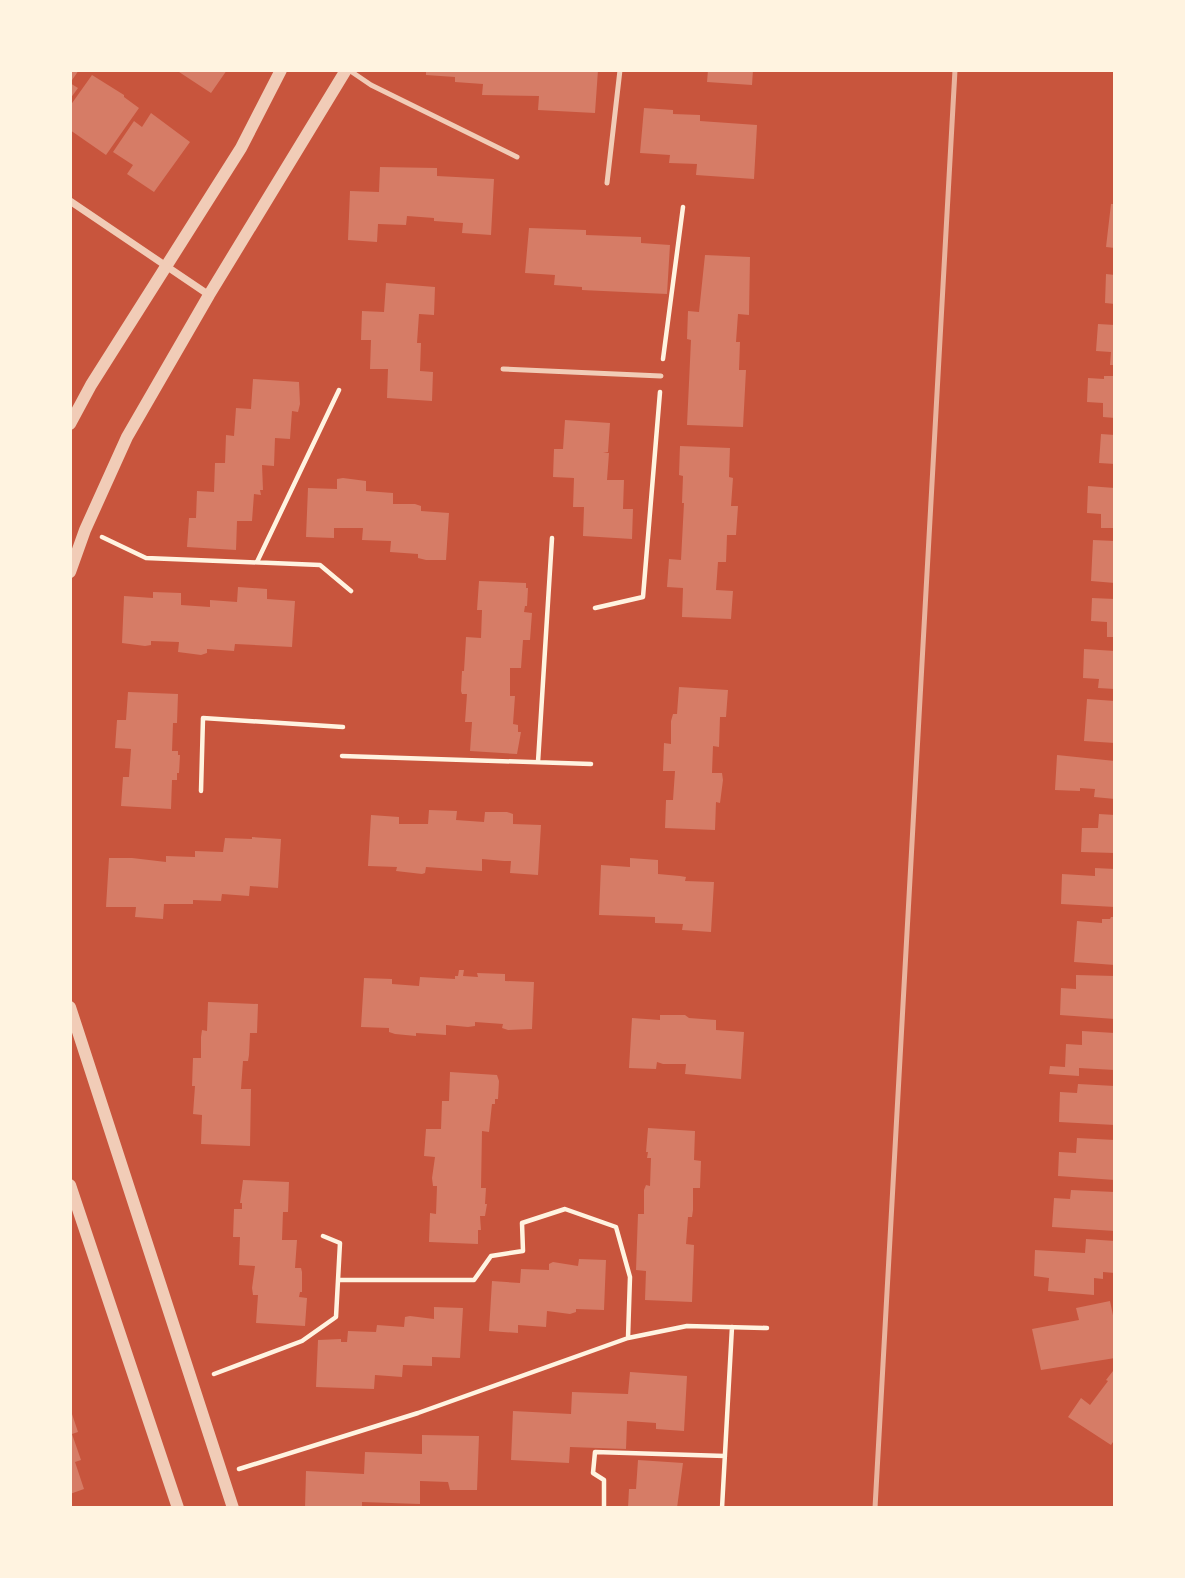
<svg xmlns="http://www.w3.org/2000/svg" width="1185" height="1578" viewBox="0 0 1185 1578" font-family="Signika,sans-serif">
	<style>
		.building { fill: #d67c66 }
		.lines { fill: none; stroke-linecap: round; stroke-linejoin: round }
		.path { stroke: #fff3e0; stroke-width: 4.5 }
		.service { stroke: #f1ccb7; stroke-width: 5 }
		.minor { stroke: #f1ccb7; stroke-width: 7 }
		.tertiary { stroke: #f1ccb7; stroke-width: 12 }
		.rail { stroke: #e9b49f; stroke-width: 5 }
	</style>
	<rect width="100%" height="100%" fill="#c8553d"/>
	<path class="building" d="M70 70H79L70 83 78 88 70 99Z
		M176 70H227L211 93Z
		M426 70H598L595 113 538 110 539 96 482 95 483 84 455 82V77L426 75Z
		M708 70H753L752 85 707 82Z
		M92 75 124 95V97L139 108 106 155 70 130V106Z
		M644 108 673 110V114L700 115V121L757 125 754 179 696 175 697 164 669 163 670 155 640 153Z
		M151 113 190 142 154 192 127 174 133 165 113 152 134 121 142 127Z
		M380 167 437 168V176L494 179 491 235 462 233 463 223 434 221V218L407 216 406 225 378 224 377 242 348 240 350 191 379 192Z
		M1111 204H1115V248L1106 247Z
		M529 228 586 230V235L641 237V243L670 245 667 294 582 290V287L554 285 555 275 525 273Z
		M705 255 750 257 749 315 738 314 736 342H740L739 370H746L743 427 687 425 691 340 687 339 688 311 699 312Z
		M1106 274 1115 275V304L1105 303Z
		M386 283 435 287 434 315 419 314 417 343H421L420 371 433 372 432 401 387 398 388 369H370L371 340H361L362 311 384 312Z
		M1098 324 1115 325V365H1110L1111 352 1096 351Z
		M1104 376H1115V418L1103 417V403L1087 402 1088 378 1104 379Z
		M253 379 299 382 300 404 298 412 292 411 290 439 275 438 274 466 262 465 263 490H260L261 495 254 494 252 521H237L236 550 187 547 189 518H196L197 491 214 492 215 463H225L226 435 234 436 236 408 251 409Z
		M565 420 610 423 608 452 603 453H609L607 480H624L623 509H633L632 539 583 536 584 507H573L574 478 553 477 554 449H563Z
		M1101 434 1115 435V464L1099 463Z
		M680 446 730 448 729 477 733 478 731 506H738L736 535H727L726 562H718L716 590 733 591 731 619 682 617 683 588 667 587 669 559 681 560 684 503H682L683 476 679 475Z
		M343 478 366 481V491L393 493V504H415L421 506V511L449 513 446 560H426L418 558V554L390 552 391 541 362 540 363 528H334V538L306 537 308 488 337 489V479Z
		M1088 486 1115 488V528H1101V514L1087 513Z
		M1093 540 1115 541V583L1091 581Z
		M479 581 526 583V588H528L527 606H525L524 612 532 613 530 640H523L521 668H510V696H515L513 724 518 725V732H521L517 754 470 751 472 722H465L467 694H462L461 691 462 671H464L466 637 481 638 482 610H477Z
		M238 587 267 589V599L295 601 292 647 235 644 234 651 207 649V653L201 655 178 652 179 642 151 641V645L145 646 122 643 124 596 153 598V592L181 593V605L210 607V600L237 602Z
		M1092 598 1115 599V637H1107V622L1091 621Z
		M1084 649 1115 651V689L1098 688 1099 679 1083 678Z
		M679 687 728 690 726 717H720L719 747 713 746 712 773H722L723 780 720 803 716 802 715 830 665 828 666 800H673L675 771H663L664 743 671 744V721L673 714H677Z
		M128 692 178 694 177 723H173L172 751H178V755H180L179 773H177V780H172L171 809 121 806 123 777H129L131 749 115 748 117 720H126Z
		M1087 699 1115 701V743L1084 741Z
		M1057 755 1115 761V799L1094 797 1095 789 1080 788V791L1055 790Z
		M429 810 457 811 456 820 484 822 485 812H507L513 814V824L541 825 538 875 510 873 511 861H504L482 859V871L426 867 425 873 422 874 396 871 397 867 368 866 371 815 399 817V824H428Z
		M1099 814 1115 815V853L1081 852 1082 828H1098Z
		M252 837 281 839 278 888 250 886 249 896 222 894 221 901 193 900V904H164L163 919 135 917 136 907H106L109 858H132L166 862V856L195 857V851L223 852 225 838 252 839Z
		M630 858 658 860V874L680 876 686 877 685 881 714 882 711 932 682 930 683 924 655 923V917L599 915 601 865 630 867Z
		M1095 868 1115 869V907L1061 904 1062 874 1095 876Z
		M1111 917H1115V965L1074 962 1077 921 1102 923V919H1110Z
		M459 970H464L463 976 478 977 477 973 505 974V981L534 982 532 1029 508 1030 502 1028 503 1024 475 1022V1026L468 1027 446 1025V1035L416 1033V1036L395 1034 389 1032V1028L361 1027 364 978 392 979V984L419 986 420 977 455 979V976H458Z
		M1076 975 1115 976V1019L1060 1015 1061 988 1076 989Z
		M208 1002 258 1004 257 1033H250L249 1055 248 1061H243L241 1089H251L250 1146 201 1144 202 1115 193 1114 195 1086H192L193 1058H201V1037L202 1030 207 1031Z
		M660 1015H685L689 1018 716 1020V1030L744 1032 741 1079 685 1074 686 1064H663L657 1062 656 1069 629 1068 632 1018 660 1020Z
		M1082 1031 1115 1033V1070L1079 1068V1076L1049 1074 1050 1066 1065 1067 1066 1044 1082 1045Z
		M450 1072 497 1075 499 1081 498 1099H495V1104H492L489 1132 482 1131 481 1188H486L485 1204H487L485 1216H480L481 1230H478V1244L429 1242 430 1213 436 1214 437 1186H433L432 1178 435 1157 424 1156 426 1129H441L442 1101H449Z
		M1078 1084 1115 1086V1125L1059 1122 1060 1092 1077 1093Z
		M648 1128 695 1131 694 1160 701 1161 700 1188H693V1210L692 1217H688L686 1244 694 1245 692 1302 645 1300 646 1271 636 1270 638 1214H644V1190L646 1185 650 1186 651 1158H647L648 1152H646Z
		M1077 1138 1115 1140V1180L1058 1176 1059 1152 1076 1153Z
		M243 1180 289 1182 288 1212H283L282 1240H297L295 1268H301L302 1272V1292H300L299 1297 307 1298 305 1326 256 1323 258 1295H253L252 1288 255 1266 239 1265 240 1237H233L234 1209H242V1203H240Z
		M1071 1190 1115 1192V1231L1052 1227 1054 1198 1070 1199Z
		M1086 1239 1115 1241V1273L1103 1272V1279L1094 1278V1295L1048 1291 1049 1278 1034 1276 1035 1250 1085 1253Z
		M579 1259 606 1260 604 1310 576 1309V1312L570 1314 547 1311 546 1327 518 1325V1333L489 1331 492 1281 520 1283 521 1269 549 1270V1264L553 1262 578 1266Z
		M1110 1301 1115 1325V1358L1041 1370 1032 1329 1079 1320 1076 1308Z
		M434 1307 463 1308 460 1358 432 1357V1366L403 1365 402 1377 375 1375 374 1389 316 1387 318 1340 341 1339V1342H347L348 1331 376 1332 377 1325 404 1327 405 1317 410 1316 434 1319Z
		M1113 1371 1115 1372V1439L1111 1445 1068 1417 1081 1398 1090 1405 1108 1381 1106 1380Z
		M630 1372 687 1376 684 1431 656 1429V1423L627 1421 626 1449 570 1447 569 1463 511 1460 513 1411 571 1414 572 1392 628 1394Z
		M70 1408 78 1432 72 1434 81 1460 75 1462 84 1489 70 1494Z
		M422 1435 479 1436 477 1490H450L448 1482 420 1481V1504L362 1502V1508H305L306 1471 364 1474 365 1452 422 1454Z
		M638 1460 683 1463 677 1508H628L629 1489H636Z"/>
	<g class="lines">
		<path class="path" d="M663 359 683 207
			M102 537 146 558 320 565 351 591
			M257 562 339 390
			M595 608 643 597 660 392
			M342 756 591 764
			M538 762 552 538
			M201 791 203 718 343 727
			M338 1280H474L491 1256 523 1251 522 1223 565 1209 616 1227 630 1277 628 1338
			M214 1374 302 1341 336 1317 340 1243 323 1236
			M239 1469 418 1413 628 1338 687 1326 767 1328
			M604 1508V1480L593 1473 595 1452 725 1456
			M722 1508 732 1327"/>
		<path class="service" d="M349 70 371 85 517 157
			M607 183 620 70
			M503 369 661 376"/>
		<path class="minor" d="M70 201 209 295"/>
		<path class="tertiary" d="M70 424 91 385 241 148 281 70
			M70 572 85 530 127 437 209 295 346 70
			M70 1007 233 1508
			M70 1185 178 1508"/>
		<path class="rail" d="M875 1508 955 70"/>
	</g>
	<rect width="1185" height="1578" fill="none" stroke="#fff3e0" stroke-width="144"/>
</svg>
